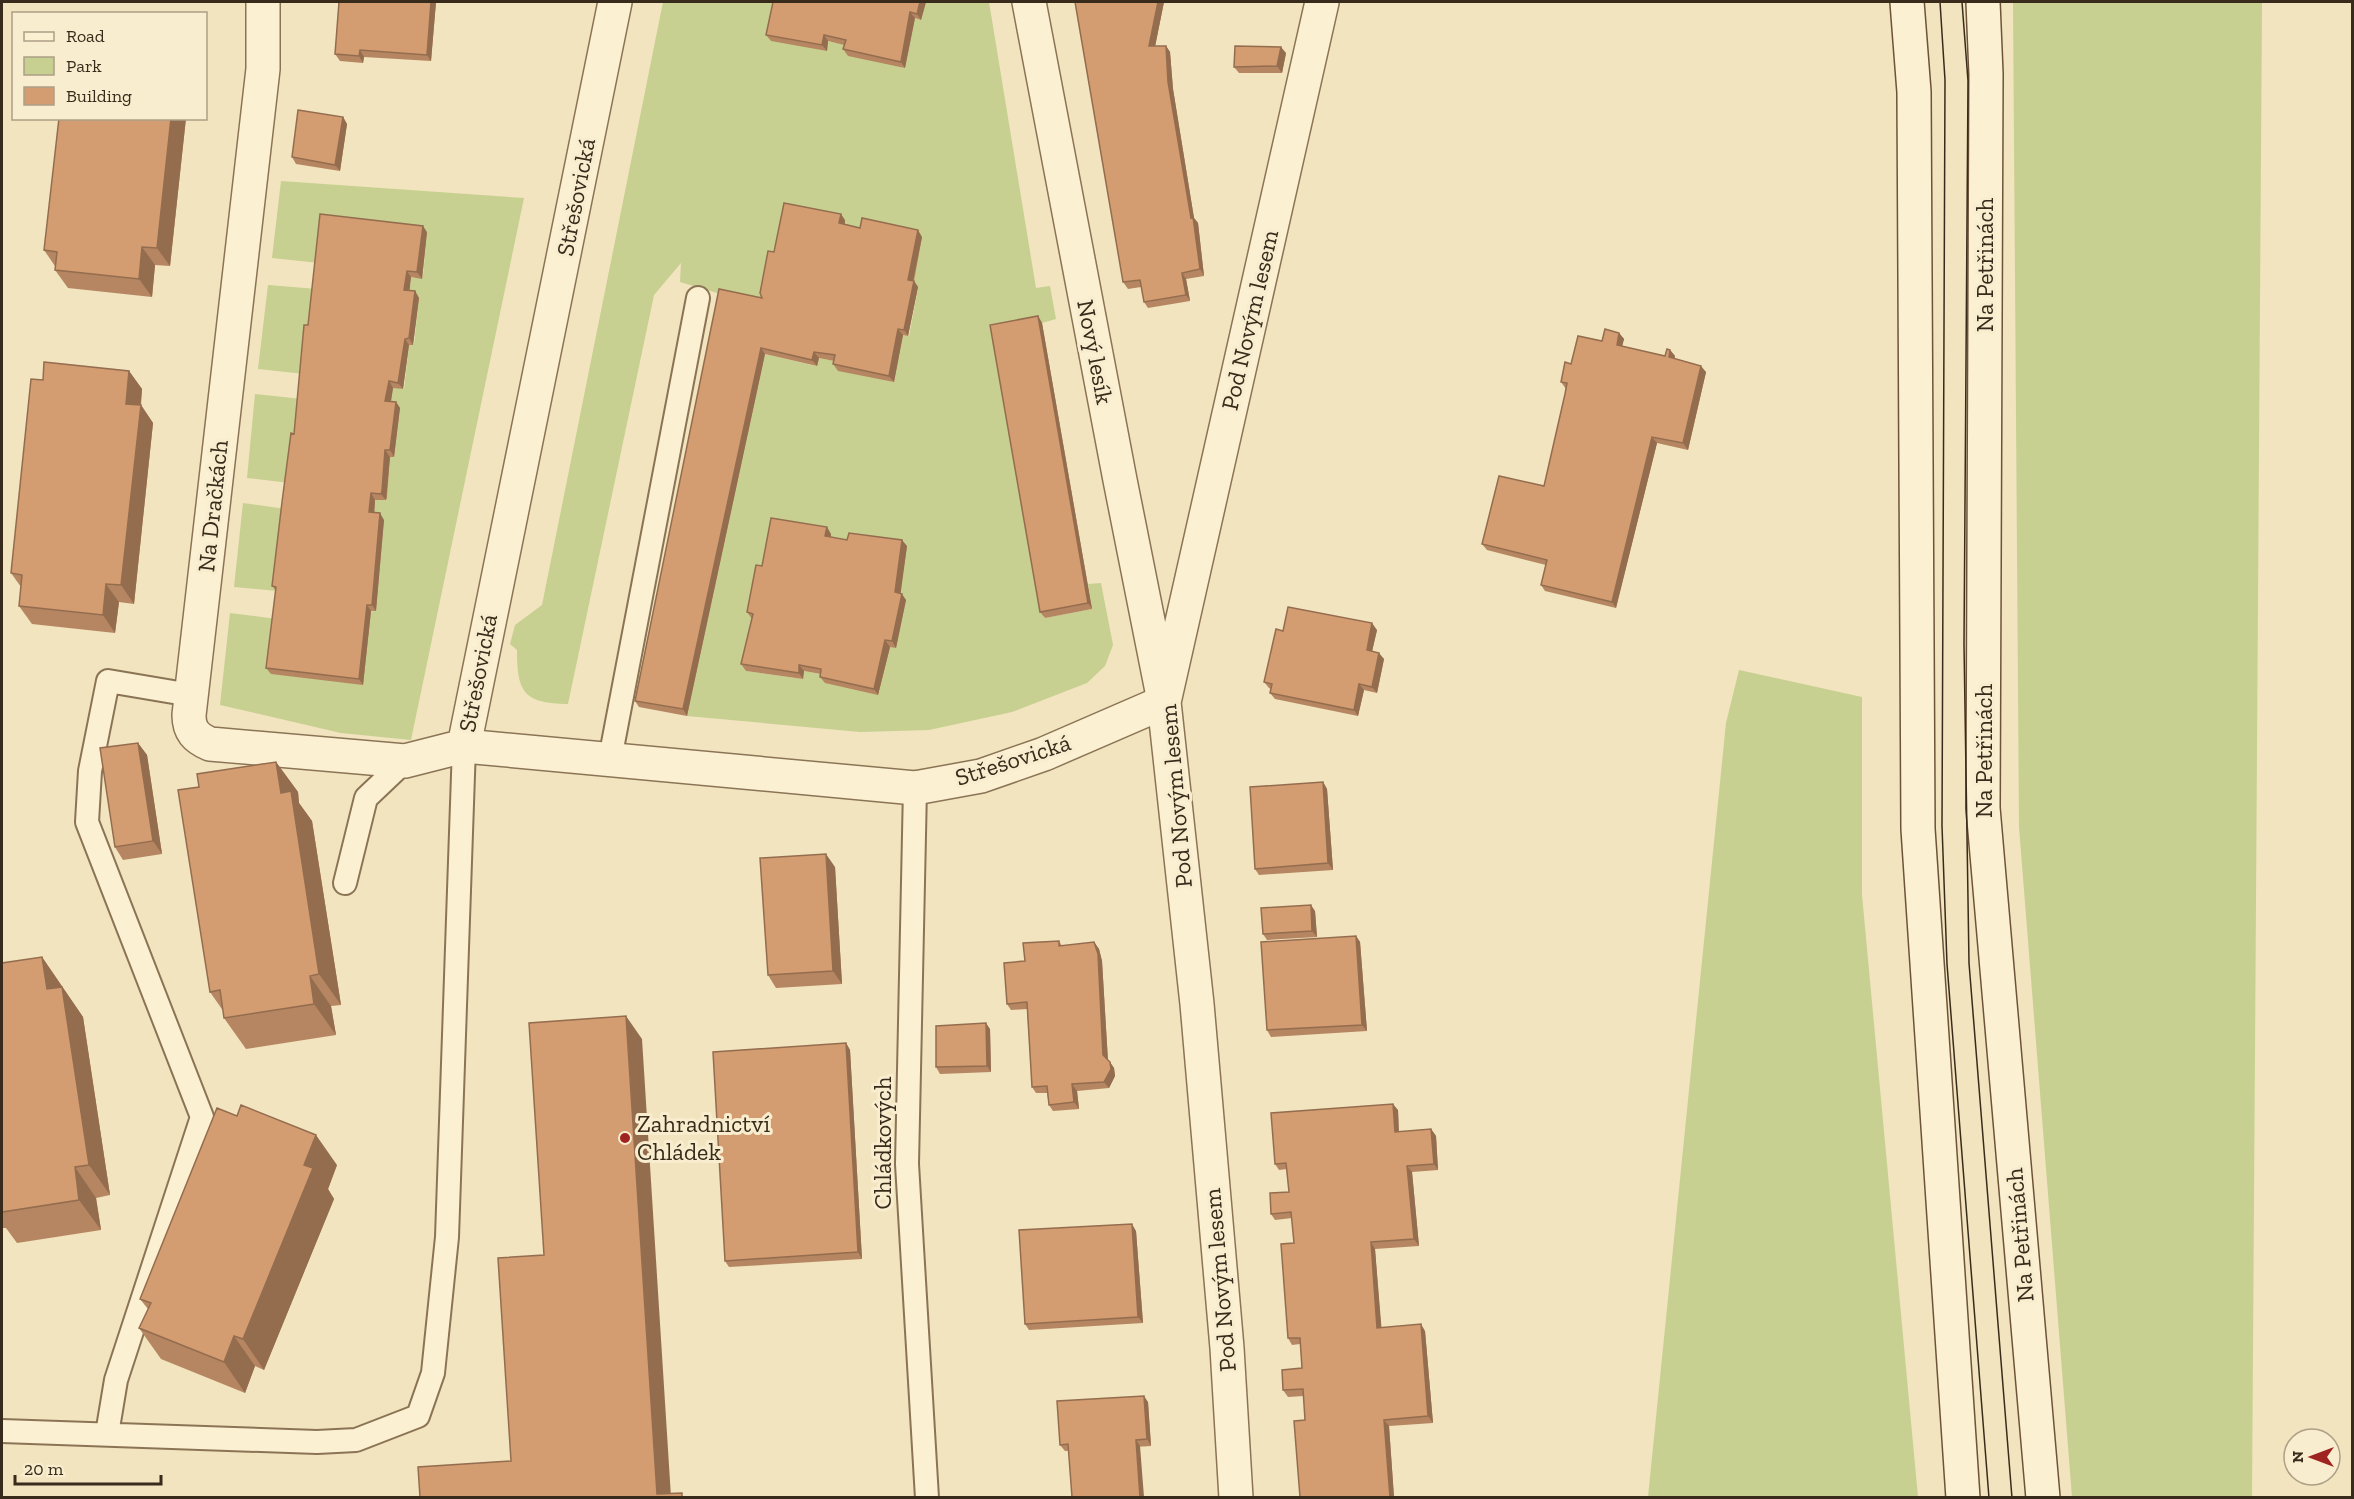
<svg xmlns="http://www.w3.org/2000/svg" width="2354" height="1499" viewBox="0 0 2354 1499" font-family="'Zilla Slab',serif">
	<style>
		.green { fill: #c7d091; fill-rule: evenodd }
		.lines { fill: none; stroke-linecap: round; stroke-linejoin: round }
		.lane-casing { stroke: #8b7455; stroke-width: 26 }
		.street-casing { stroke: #8b7455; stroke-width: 36 }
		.secondary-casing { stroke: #6d5439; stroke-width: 36 }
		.lane { stroke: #fbf0d2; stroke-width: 22 }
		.street { stroke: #fbf0d2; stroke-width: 33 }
		.secondary { stroke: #fbf0d2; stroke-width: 33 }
		.tram { stroke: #392b1b; stroke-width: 1.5 }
		.wall { fill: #b58661 }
		.shaded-wall { fill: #946d4f }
		.building { fill: #d39c71; stroke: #946d4f; stroke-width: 1.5 }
		.poi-dot { fill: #9f2320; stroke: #f8edce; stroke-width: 2 }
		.labels { text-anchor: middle; stroke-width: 6; stroke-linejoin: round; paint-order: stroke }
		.street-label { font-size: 24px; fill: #392b1b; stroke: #f8edce }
		.poi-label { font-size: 24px; fill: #392b1b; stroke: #f8edce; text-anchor: start }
	</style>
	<rect width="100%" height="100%" fill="#f1e4be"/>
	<path class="green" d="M663 2H779L826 51 828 41 850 46 905 68 915 18 921 20 926 2H989L1036 288 1050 286 1056 319 1042 323 1044 618 1092 609 1088 584 1101 583 1113 645 1105 666 1087 683 1012 712 929 730 860 732 687 716 765 354 816 366 819 358 840 362 894 382 903 335 909 336 918 288 865 234 844 229 845 220 764 300 724 295 680 282 681 263 654 295 568 704C525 703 517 694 517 650L510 644 515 625 542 605ZM831 534 830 543 906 600 896 647H890L826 675 804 671 803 679 746 671 758 620Z
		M2013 2H2262L2252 1497H2072L2019 827Z
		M281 181 524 198 411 740 341 733 220 705 230 613 277 619 376 611 384 520 374 518 375 499 386 500 387 498 390 456H394L400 408 390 406 393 387 404 389 409 345 414 344 419 297 409 296 411 277 421 278 423 276 427 231 325 219 319 263 272 258Z
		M268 285 317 289 305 374 258 369Z
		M255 394 302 399 290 483 247 478Z
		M243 503 286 509 277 591 234 587Z
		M1739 670 1862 697V895L1918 1497H1648L1726 723Z"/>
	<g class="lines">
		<g class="lane-casing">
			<path id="lane" d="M610 759 698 298
				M915 788 907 1164 927 1498
				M345 883 366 798 405 761
				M2 1431 317 1442 356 1440 418 1416 433 1373 447 1237 464 746
				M107 1434 116 1380 202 1117 87 822 90 771 108 681 191 695"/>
		</g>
		<g class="street-casing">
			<path id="street" d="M263 2V69L189 715C189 731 196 738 210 744L405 761 464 746 915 788 981 776 1044 754 1164 702
				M1029 2 1120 480 1162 691
				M464 746 615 2
				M1236 1498 1227 1348 1197 1004 1164 702 1322 2"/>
		</g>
		<g class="secondary-casing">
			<path id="secondary" d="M1907 2 1914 92 1918 829 1963 1498
				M1983 2 1986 74 1983 808 2043 1498"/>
		</g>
		<use href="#lane" class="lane"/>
		<use href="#street" class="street"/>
		<use href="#secondary" class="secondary"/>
		<path class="tram" d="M1940 2 1945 80 1942 826 1947 964 1989 1498
			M1962 2 1968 81 1964 644 1969 963 2012 1498"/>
	</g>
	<path class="wall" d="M339 2H436L431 61 364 57 363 63 340 61 335 54Z
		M773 2H926L921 20 915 18 905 68 848 56 843 49 844 45 828 41 827 51 771 41 766 35Z
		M1075 2H1164L1155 46H1166L1170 52 1173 89 1194 218 1198 223 1204 276 1186 279 1190 301 1148 308 1144 302 1141 287 1128 289 1123 282Z
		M1286 53 1282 73H1239L1234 67Z
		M343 117 347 124 340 171 296 164 292 157Z
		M186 118 170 266 155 265 152 297 68 288 55 270V266L44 250Z
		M845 220V224L860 228 922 237 914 281 918 287 908 336 903 335 894 382 838 371 833 364 834 361 819 358 817 366 765 354 687 716 639 707 635 701 762 298 774 252Z
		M427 232 422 279 411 277 409 290 415 291 419 298 413 345H409L403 389 393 388 391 401 396 402 400 408 394 457H390L387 498 386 500H375L374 513 384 520 376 611H371L363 685 271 674 266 668 276 591 272 586 294 434 308 325Z
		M1038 316 1042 323 1092 609 1045 618 1040 612Z
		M1619 333 1624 339 1622 346 1665 356 1670 350 1675 356 1674 359 1706 372 1688 450 1657 443 1616 608 1545 591 1541 585 1546 565 1487 550 1482 544 1544 486 1566 389 1561 382 1602 341Z
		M129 371 142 389 141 405 153 423 134 604 119 602 115 633 32 624 19 606 21 587 11 573 43 380Z
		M831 534V537L847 540 907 546 900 593 906 600 896 648 890 647 878 695 825 683 820 677 821 674 804 671 803 679 746 671 741 664 752 619 747 612 762 566Z
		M1377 630 1372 651 1384 659 1377 693 1364 690 1358 716 1275 699 1270 693 1271 689 1269 688 1264 682 1283 631Z
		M138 743 147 755 162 854 123 860 115 847Z
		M276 762 298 792 299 803 312 821 341 1005 331 1006 336 1035 246 1049 224 1018V1012L210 992 199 787Z
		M1323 782 1327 789 1333 870 1259 875 1255 869Z
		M835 867 842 984 776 988 768 975Z
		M1315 911 1317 937 1267 940 1263 934Z
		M1356 936 1360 942 1367 1031 1271 1037 1267 1030Z
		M1059 941 1062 946 1094 942 1099 949 1102 961 1108 1060 1114 1068 1115 1076 1109 1088 1077 1091 1079 1109 1053 1111 1049 1105 1047 1093H1036L1032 1087 1027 1009 1011 1010 1007 1004 1025 961Z
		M42 957 83 1017 110 1195 96 1198 101 1230 17 1243 6 1228H3L2 1226V963Z
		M990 1029 991 1072 940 1074 936 1067Z
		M846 1043 850 1050 862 1259 729 1267 725 1261Z
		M1398 1110 1399 1132 1431 1129 1436 1136 1438 1170 1412 1172 1419 1246 1375 1249 1381 1328 1425 1331 1433 1423 1389 1426 1394 1497 1305 1420 1304 1396 1288 1397 1283 1390 1302 1368 1300 1344 1292 1345 1288 1338 1294 1243 1292 1218 1275 1220 1271 1214 1289 1192 1287 1169 1279 1170 1275 1164Z
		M337 1165 328 1189 334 1199 264 1370 255 1366 245 1393 161 1359 139 1328 148 1309 140 1299Z
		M1136 1231 1143 1323 1029 1330 1025 1324Z
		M1148 1402 1151 1446 1065 1451 1060 1445Z"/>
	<path class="shaded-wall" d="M431 2H436L431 61 427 55Z
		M920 2H926L921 20 917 14Z
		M1158 2H1164L1154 52 1149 46Z
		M910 12 915 18 905 68 901 62Z
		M824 35 828 41 827 51 822 45Z
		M1166 46 1170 52 1173 89 1194 218 1198 223 1204 276 1200 269 1191 218 1168 82Z
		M1281 47 1286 53 1282 73 1277 66Z
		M360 50 364 57 363 63 359 56Z
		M343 117 347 124 340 171 335 165Z
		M171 118H186L170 266 157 248Z
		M841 214 845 220 844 229 839 223Z
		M423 226 427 232 422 279 417 272Z
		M918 230 922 237 912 286 908 280Z
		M142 247 155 265 152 297 139 279Z
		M407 271 411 277 409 296 404 290Z
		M1182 273 1186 279 1190 301 1186 295Z
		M914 281 918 287 908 336 904 330Z
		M415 291 419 298 413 345 409 338Z
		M1038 316 1042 323 1092 609 1088 603Z
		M898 329 903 335 894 382 889 376Z
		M1619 333 1624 339 1621 351 1617 345Z
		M405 339 409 345 403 389 398 383Z
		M761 348 765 354 687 716 683 709Z
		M1670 350 1675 356 1673 364 1669 357Z
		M814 352 819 358 817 366 812 360Z
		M1701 366 1706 372 1688 450 1683 443Z
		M129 371 142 389 139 422 126 404Z
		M389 381 393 388 390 407 385 401Z
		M396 402 400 408 394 457 390 450Z
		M141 405 153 423 134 604 121 585Z
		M1652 437 1657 443 1616 608 1612 602Z
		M385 450 390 457 386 500 381 494Z
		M371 493 375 500 374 519 369 512Z
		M380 513 384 520 376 611 372 605Z
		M827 527 831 534 830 543 825 536Z
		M902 540 907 546 900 598 895 592Z
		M106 584 119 602 115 633 103 615Z
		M902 594 906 600 896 648 892 641Z
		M367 605 371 611 363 685 359 679Z
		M1372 623 1377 630 1371 656 1367 650Z
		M885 640 890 647 878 695 874 689Z
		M1379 653 1384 659 1377 693 1372 687Z
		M799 665 804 671 803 679 799 673Z
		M1359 684 1364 690 1358 716 1354 710Z
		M138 743 147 755 162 854 153 841Z
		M276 762 298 792 299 803 312 821 341 1005 319 974 281 793Z
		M1323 782 1327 789 1333 870 1328 863Z
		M826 854 835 867 842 984 833 971Z
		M1311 905 1315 911 1317 937 1312 931Z
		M1356 936 1360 942 1367 1031 1362 1025Z
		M1094 942 1099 949 1102 961 1108 1062 1103 1055Z
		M42 957 83 1017 110 1195 89 1165 47 989Z
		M310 976 331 1006 336 1035 314 1004Z
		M626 1016 642 1039 671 1497 657 1494Z
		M986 1023 990 1029 991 1072 987 1066Z
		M846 1043 850 1050 862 1259 858 1252Z
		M1110 1062 1114 1068 1115 1076 1109 1088 1104 1082Z
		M1072 1084 1077 1091 1079 1109 1074 1102Z
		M1393 1104 1398 1110 1399 1138 1395 1132Z
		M1431 1129 1436 1136 1438 1170 1434 1164Z
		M316 1135 337 1165 328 1189 334 1199 264 1370 243 1339 304 1165Z
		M1407 1166 1412 1172 1419 1246 1414 1239Z
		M75 1167 96 1198 101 1230 79 1200Z
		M1132 1224 1136 1231 1143 1323 1138 1317Z
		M1371 1242 1375 1249 1382 1334 1377 1328Z
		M1421 1324 1425 1331 1433 1423 1428 1416Z
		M234 1336 255 1366 245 1393 224 1362Z
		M1144 1396 1148 1402 1151 1446 1147 1439Z
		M1384 1420 1389 1426 1394 1497H1390Z
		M1136 1440 1140 1446 1144 1497H1140Z"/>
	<path class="building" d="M339 2H431L427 55 360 50 359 56 335 54Z
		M773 2H920L917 14 910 12 901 62 843 49 846 40 824 35 822 45 766 35Z
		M1075 2H1158L1149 46H1166L1168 82 1191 218 1193 217 1200 269 1182 273 1186 295 1144 302 1140 280 1123 282Z
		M1235 46 1281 47 1277 66 1234 67Z
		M298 110 343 117 335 165 292 157Z
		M59 118H171L157 248 142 247 139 279 55 270 57 252 44 250Z
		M784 203 841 214 839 223 860 228 862 218 918 230 908 280 914 281 904 330 898 329 889 376 833 364 835 355 814 352 812 360 761 348 683 709 635 701 719 289 762 298 760 293 768 251 774 252Z
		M320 214 423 226 417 272 407 271 404 290 415 291 409 338 405 339 398 383 389 381 385 401 396 402 390 450H385L382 491 381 494 371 493 369 512 380 513 372 605H367L359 679 266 668 276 587 272 586 282 502 291 433 294 434 304 325H308Z
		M1038 316 1088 603 1040 612 990 325Z
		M1605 329 1619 333 1617 345 1665 356 1667 349 1670 350 1669 357 1701 366 1683 443 1652 437 1612 602 1541 585 1547 560 1482 544 1499 476 1544 486 1565 394 1567 383 1561 382 1565 362 1571 364 1578 336 1602 341Z
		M44 362 129 371 126 404 141 405 121 585 106 584 103 615 19 606 22 575 11 573 31 379 43 380Z
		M771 518 827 527 825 536 847 540 849 533 902 540 895 592 902 594 892 641 885 640 874 689 820 677 821 669 799 665V673L741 664 753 614 747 612 756 565 762 566Z
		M1288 607 1372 623 1367 650 1379 653 1372 687 1359 684 1354 710 1270 693 1272 684 1264 682 1276 629 1283 631Z
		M138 743 153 841 115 847 100 748Z
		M276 762 281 793 291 791 319 974 310 976 314 1004 224 1018 220 990 210 992 178 790 199 787 197 774Z
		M1323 782 1328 863 1255 869 1250 787Z
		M826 854 833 971 768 975 760 858Z
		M1311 905 1312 931 1263 934 1261 908Z
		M1356 936 1362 1025 1267 1030 1261 942Z
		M1059 941V946L1094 942 1098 954 1103 1055 1110 1062 1111 1069 1104 1082 1072 1084 1074 1102 1049 1105 1047 1086 1032 1087 1027 1002 1007 1004 1004 963 1025 961 1023 943Z
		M42 957 47 989 62 987 89 1165 75 1167 79 1200 2 1212V963Z
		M626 1016 657 1494 682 1493V1497H420L418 1467 511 1461 498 1258 544 1255 529 1023Z
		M986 1023 987 1066 936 1067V1026Z
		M846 1043 858 1252 725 1261 713 1052Z
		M1393 1104 1395 1132 1431 1129 1434 1164 1407 1166 1414 1239 1371 1242 1377 1328 1421 1324 1428 1416 1384 1420 1390 1497H1300L1294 1421 1305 1420 1303 1389 1283 1390 1282 1370 1302 1368 1300 1338H1288L1281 1244 1294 1243 1291 1212 1271 1214 1270 1193 1289 1192 1286 1163 1275 1164 1271 1113Z
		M241 1105 316 1135 304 1165 313 1168 243 1339 234 1336 224 1362 139 1328 151 1303 140 1299 217 1108 237 1116Z
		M1132 1224 1138 1317 1025 1324 1019 1230Z
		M1144 1396 1147 1439 1136 1440 1140 1497H1072L1068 1444 1060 1445 1057 1401Z"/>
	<circle class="poi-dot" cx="625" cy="1138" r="6"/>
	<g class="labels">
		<g class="street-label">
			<text transform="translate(576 197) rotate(-79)" y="8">Střešovická</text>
			<text transform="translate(1985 265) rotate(-90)" y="8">Na Petřinách</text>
			<text transform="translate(1250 320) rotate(-77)" y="8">Pod Novým lesem</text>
			<text transform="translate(1095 352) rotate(79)" y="8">Nový lesík</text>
			<text transform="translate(213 506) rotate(-84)" y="8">Na Dračkách</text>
			<text transform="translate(478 673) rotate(-79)" y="8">Střešovická</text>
			<text transform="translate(1984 751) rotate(-90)" y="8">Na Petřinách</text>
			<text transform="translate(1013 760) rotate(-18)" y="8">Střešovická</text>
			<text transform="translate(1176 796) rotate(-95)" y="8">Pod Novým lesem</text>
			<text transform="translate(883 1143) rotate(-90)" y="8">Chládkových</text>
			<text transform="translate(2020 1235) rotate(-95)" y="8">Na Petřinách</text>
			<text transform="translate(1220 1280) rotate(-95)" y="8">Pod Novým lesem</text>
		</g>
		<g class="poi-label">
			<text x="637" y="1132">Zahradnictví<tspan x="637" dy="28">Chládek</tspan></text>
		</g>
	</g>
	<rect width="2354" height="1499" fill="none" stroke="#392b1b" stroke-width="6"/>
	<rect x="12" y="12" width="195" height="108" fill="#f8edce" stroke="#ac9f86" stroke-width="1.5"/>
	<rect x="24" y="32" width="30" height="9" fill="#fbf0d2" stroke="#ac9f86" stroke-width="1.5"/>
	<text x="66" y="42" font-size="18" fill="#392b1b">Road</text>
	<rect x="24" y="57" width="30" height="18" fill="#c7d091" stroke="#ac9f86" stroke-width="1.5"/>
	<text x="66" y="72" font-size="18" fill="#392b1b">Park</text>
	<rect x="24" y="87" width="30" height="18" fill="#d39c71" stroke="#ac9f86" stroke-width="1.5"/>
	<text x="66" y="102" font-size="18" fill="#392b1b">Building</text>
	<g transform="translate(2312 1457) rotate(270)"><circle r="28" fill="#f8edce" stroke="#ac9f86" stroke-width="1.5"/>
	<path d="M0-4.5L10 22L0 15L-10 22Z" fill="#9f2320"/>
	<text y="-9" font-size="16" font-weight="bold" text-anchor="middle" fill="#392b1b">N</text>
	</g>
	<path d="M15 1475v9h146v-9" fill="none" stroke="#392b1b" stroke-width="3"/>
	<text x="24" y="1475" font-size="18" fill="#392b1b" stroke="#f8edce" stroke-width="4.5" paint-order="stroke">20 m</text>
</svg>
